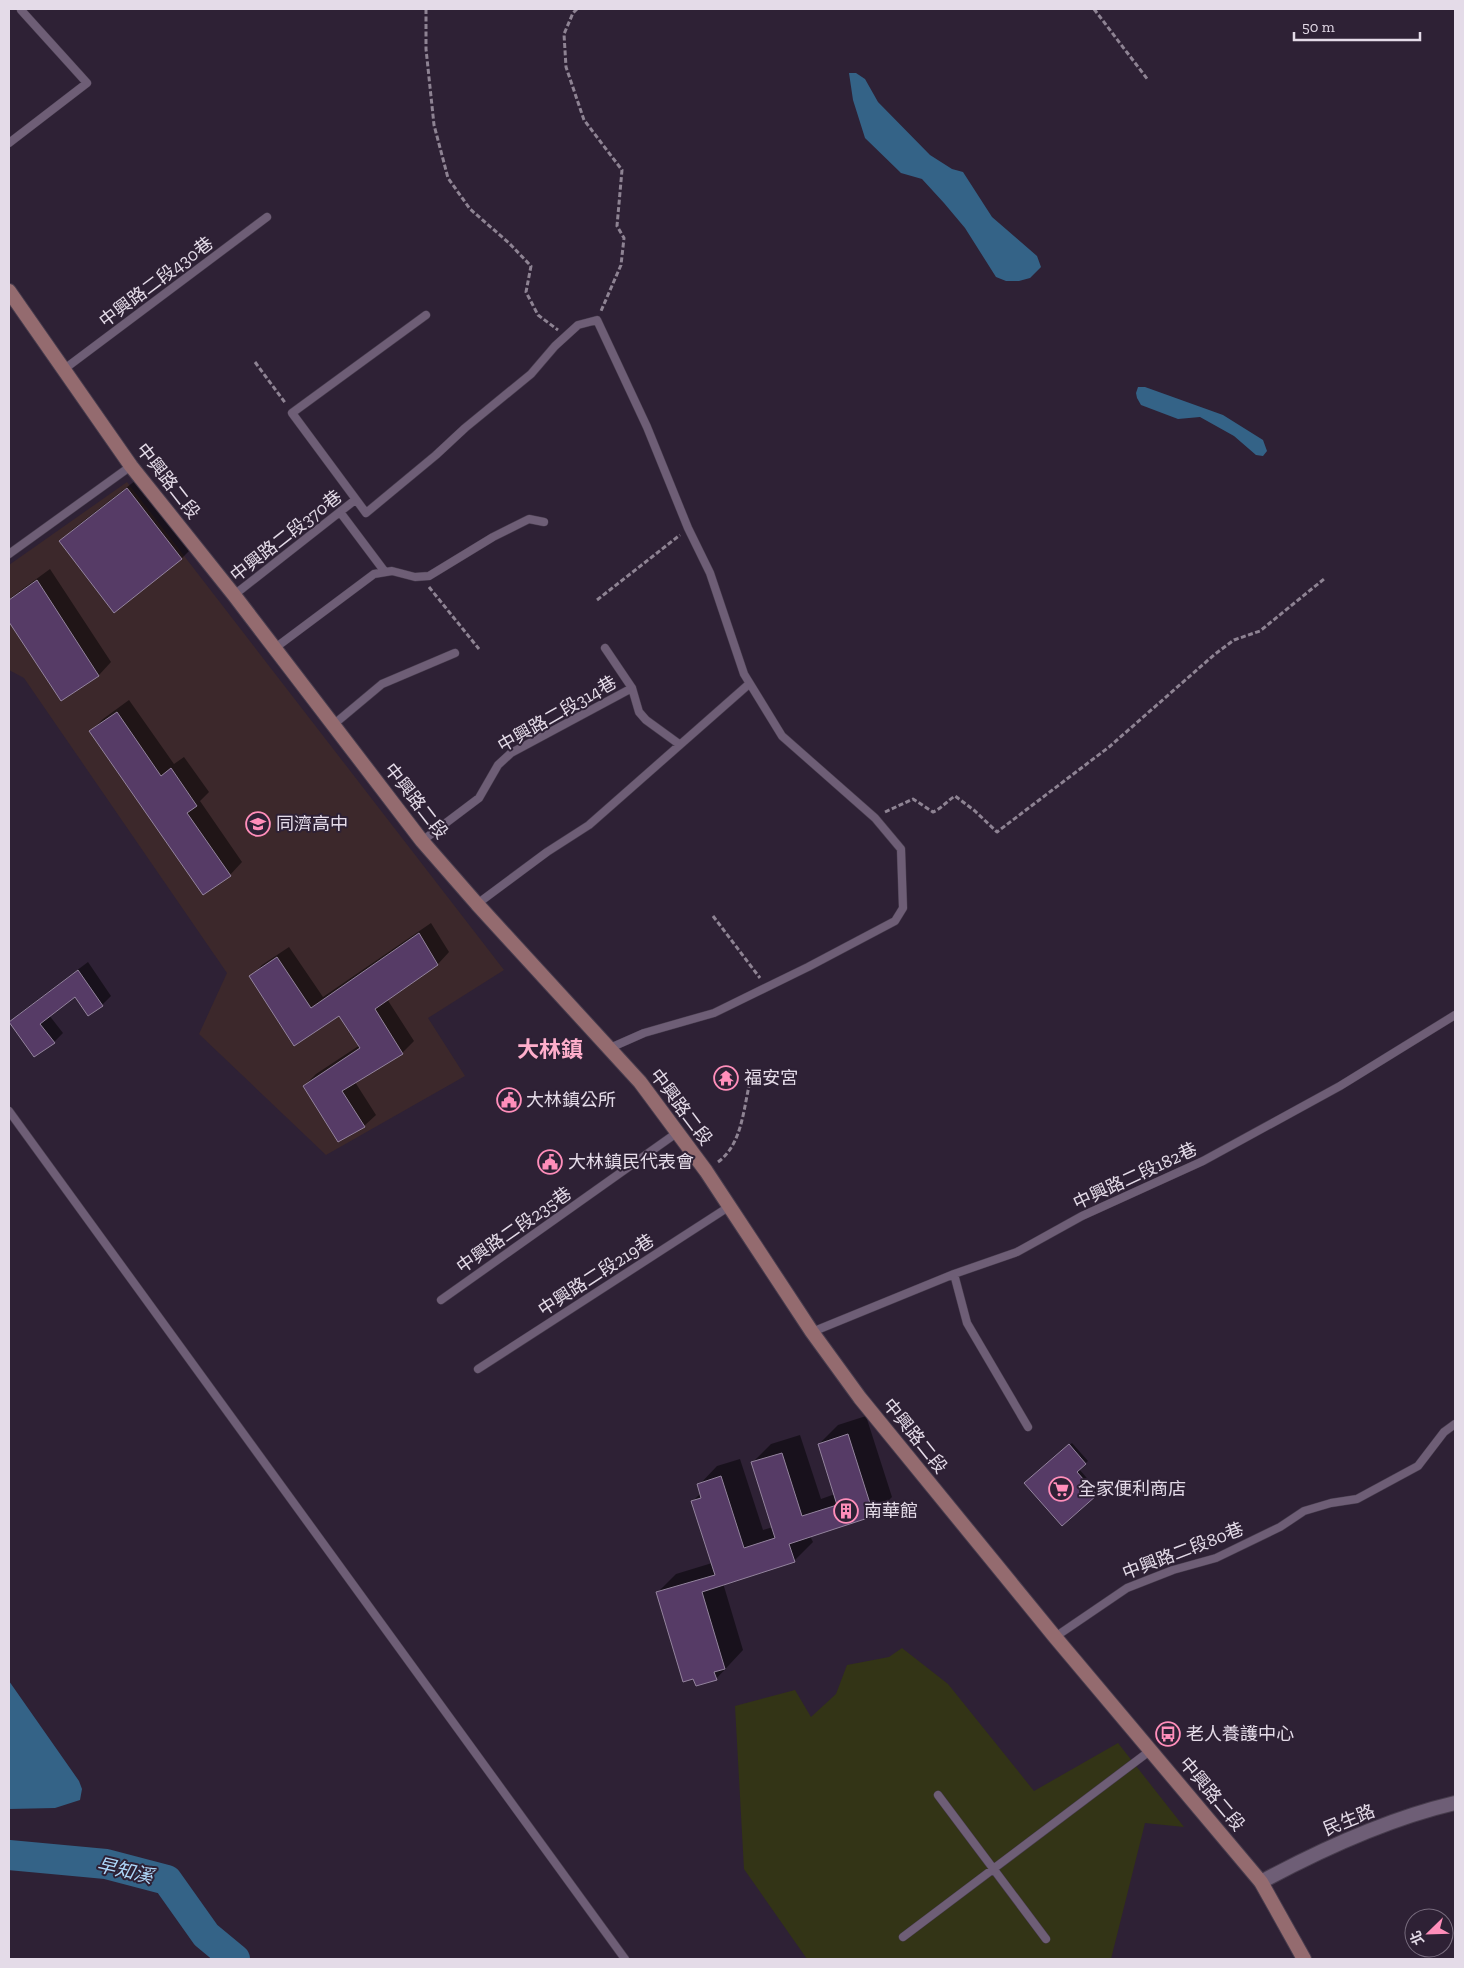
<svg xmlns="http://www.w3.org/2000/svg" width="1464" height="1968" viewBox="0 0 1464 1968" font-family="'Zilla Slab','Noto Sans TC',serif">
	<style>
		.education { fill: #3c282b }
		.green { fill: #333416 }
		.water { fill: #346387 }
		.shadow { fill: #0007 }
		.lines { fill: none; stroke-linecap: round; stroke-linejoin: round }
		.river { stroke: #346387; stroke-width: 30 }
		.building { fill: #563b66; stroke: #94849e }
		.service-casing { stroke: #473c4d; stroke-width: 9 }
		.tertiary-casing { stroke: #473c4d; stroke-width: 16 }
		.secondary-casing { stroke: #473c4d; stroke-width: 16 }
		.path { stroke: #8e8393; stroke-width: 3; stroke-dasharray: 5 2.5; stroke-linecap: butt }
		.service { stroke: #6e5e76; stroke-width: 8 }
		.tertiary { stroke: #6e5e76; stroke-width: 14 }
		.secondary { stroke: #946b6f; stroke-width: 14 }
		.labels { text-anchor: middle; stroke-width: 4; stroke-linejoin: round; paint-order: stroke }
		.street-label { font-size: 18px; fill: #e4dbe8; stroke: #2e2135 }
		.poi-label { font-size: 18px; fill: #e4dbe8; stroke: #2e2135; text-anchor: start }
		.water-label { font-size: 19px; font-style: italic; fill: #afd8fa; stroke: #2e2135 }
		.district-label { font-size: 22px; font-weight: bold; fill: #feaecb; stroke: #2e2135 }
	</style>
	<rect width="100%" height="100%" fill="#2e2135"/>
	<path class="education" d="M127 482 504 970 428 1018 465 1076 326 1155 199 1034 227 973 24 678 9 670V565Z"/>
	<path class="green" d="M902 1648 948 1684 1034 1791 1118 1743 1184 1827 1145 1823 1111 1959H807L744 1869 735 1706 795 1690 811 1717 836 1694 847 1665 889 1657Z"/>
	<path class="water" d="M849 73H856L865 79 878 102 930 155 952 169 963 172 992 217 1037 256 1041 267 1030 278 1019 281H1006L996 277 965 228 944 203 922 179 901 173 865 138 853 100Z
		M1138 387H1145L1223 415 1263 440 1267 451 1263 456 1256 455 1234 436 1200 417 1178 419 1141 405 1137 398 1136 393Z
		M9 1681 79 1781 82 1789 80 1800 55 1808 9 1809Z"/>
	<path class="shadow" d="M140 477 194 546 182 558 115 611 61 541 73 529Z
		M50 569 111 662 99 675 61 699 9 620V599Z
		M129 700 174 764 184 757 209 792 200 801 242 862 230 875 91 731 103 719Z
		M431 923 449 952 438 964 387 999 414 1041 402 1053 355 1082 376 1115 364 1126 304 1086 316 1074 360 1045 339 1014 294 1045 251 977 262 965 289 947 323 997Z
		M88 962 111 996 102 1005 75 996 49 1015 63 1033 54 1042 11 1022 20 1013Z
		M866 1416 892 1497 874 1515 810 1536 813 1542 794 1561 723 1583 743 1650 716 1679 657 1593 676 1574 712 1563 693 1501 701 1493 699 1485 717 1466 740 1459 763 1530 773 1527 752 1463 771 1444 800 1435 821 1499 835 1494 819 1444 838 1425Z
		M1072 1443 1088 1461 1079 1469 1099 1492 1062 1524 1026 1483Z"/>
	<g class="lines">
		<path class="river" d="M9 1855 106 1864 167 1880 206 1935 235 1959"/>
	</g>
	<path class="building" d="M127 488 182 559 114 613 59 541Z
		M37 580 99 676 61 701 9 622V600Z
		M117 712 161 776 171 768 197 806 187 813 231 876 203 895 89 731Z
		M419 933 438 965 375 1009 403 1054 342 1091 365 1127 338 1142 303 1086 360 1048 339 1016 294 1046 249 976 277 957 311 1008Z
		M78 970 103 1006 88 1016 75 997 40 1024 55 1043 34 1057 9 1022Z
		M848 1434 874 1516 789 1544 795 1562 702 1592 725 1669 714 1672 717 1680 696 1686 693 1679 683 1682 656 1592 715 1575 691 1501 701 1498 697 1484 721 1476 744 1548 775 1538 751 1462 782 1453 802 1516 837 1505 818 1444Z
		M1069 1444 1086 1464 1077 1472 1097 1495 1062 1526 1024 1483Z"/>
	<g class="lines">
		<g class="service-casing">
			<path id="service" d="M9 143 87 83 21 10
				M426 315 292 413 366 513 436 455 465 428 531 374 555 346 578 325 597 320 647 427 688 528 710 573 744 674 782 736 875 818 901 849 903 908 895 921 808 967 714 1013 644 1033 610 1048
				M63 370 267 217
				M340 512 385 572
				M9 554 131 466
				M234 595 355 500
				M275 648 374 574 392 571 415 577 429 576 493 537 529 519 544 522
				M632 688 639 712 646 720 679 744
				M333 725 382 684 455 653
				M422 841 479 798 498 765 511 753 632 688 605 648
				M477 904 547 852 589 825 749 684
				M9 1111 625 1959
				M954 1274 967 1323 1028 1427
				M441 1300 678 1132
				M812 1332 954 1274 1017 1252 1082 1216 1203 1161 1340 1086 1455 1015
				M478 1369 730 1206
				M1055 1637 1127 1588 1173 1570 1216 1558 1280 1527 1304 1511 1331 1503 1357 1499 1418 1466 1444 1432 1455 1424
				M938 1795 1046 1939
				M903 1937 1151 1750"/>
		</g>
		<g class="tertiary-casing">
			<path id="tertiary" d="M1261 1882C1322 1849 1387 1819 1455 1803"/>
		</g>
		<g class="secondary-casing">
			<path id="secondary" d="M9 291 131 466 234 595 422 841 477 904 640 1082 706 1171 812 1332 860 1398 1055 1637 1261 1882 1304 1959"/>
		</g>
		<path class="path" d="M426 9V49L434 125 448 178 470 209 509 243 531 266 526 292 538 315 558 330
			M577 9 573 13 564 34 566 67 584 120 622 170 617 226 624 238 621 265 601 311
			M1094 9 1148 80
			M255 362 286 404
			M429 587 479 649
			M597 600 680 535
			M885 812 913 799 933 812C941 809 947 801 955 796L975 811 997 832 1109 747 1215 654 1234 640 1260 631 1324 579
			M713 916 760 978
			M718 1162C741 1145 743 1113 749 1086"/>
		<use href="#service" class="service"/>
		<use href="#tertiary" class="tertiary"/>
		<use href="#secondary" class="secondary"/>
	</g>
	<defs>
		<g id="school-ring" transform="scale(1.25)"><circle r="9.5" fill="#2e2135" stroke="#ff8eba" stroke-width="1.5"/><path d="M0-5L7-2L0 1L-7-2ZM-4 1L0 2.5L4 1V4Q0 6-4 4Z" fill="#ff8eba"/></g>
		<g id="temple-ring" transform="scale(1.25)"><circle r="9.5" fill="#2e2135" stroke="#ff8eba" stroke-width="1.5"/><path d="M0-6L5-2H3V0L6.5 2.5H4V6H1.5V3h-3V6H-4V2.5H-6.5L-3 0V-2H-5Z" fill="#ff8eba"/></g>
		<g id="civic-ring" transform="scale(1.25)"><circle r="9.5" fill="#2e2135" stroke="#ff8eba" stroke-width="1.5"/><path d="M-.6-6.5H3V-4.5H.6V-3L4-1V1h2V6H-6V1h2V-1L-.6-3ZM-1.2 2.5V6h2.4V2.5Z" fill="#ff8eba"/></g>
		<g id="supermarket-ring" transform="scale(1.25)"><circle r="9.5" fill="#2e2135" stroke="#ff8eba" stroke-width="1.5"/><path d="M-6-5.5h2.5l.6 2H6L4.5 2H-2.5L-4.4-4H-6ZM-1.5 3.2a1.3 1.3 0 1 0 .1 0ZM3 3.2a1.3 1.3 0 1 0 .1 0Z" fill="#ff8eba"/></g>
		<g id="building-ring" transform="scale(1.25)"><circle r="9.5" fill="#2e2135" stroke="#ff8eba" stroke-width="1.5"/><path d="M-4-6H4V6H1V3H-1V6H-4ZM-2.5-4.3h1.7v1.8h-1.7ZM.8-4.3h1.7v1.8H.8ZM-2.5-1h1.7V.8h-1.7ZM.8-1h1.7V.8H.8Z" fill="#ff8eba"/></g>
		<g id="bus-ring" transform="scale(1.25)"><circle r="9.5" fill="#2e2135" stroke="#ff8eba" stroke-width="1.5"/><path d="M-5-6H5V4H4V6H2V4H-2V6H-4V4H-5ZM-3.5-4V0h7V-4ZM-3.5 1.2v1.5H-2V1.2ZM2 1.2v1.5H3.5V1.2Z" fill="#ff8eba"/></g>
	</defs>
	<g fill-rule="evenodd">
		<use href="#school-ring" x="258" y="824"/>
		<use href="#temple-ring" x="726" y="1078"/>
		<use href="#civic-ring" x="509" y="1100"/>
		<use href="#civic-ring" x="550" y="1162"/>
		<use href="#supermarket-ring" x="1061" y="1489"/>
		<use href="#building-ring" x="846" y="1511"/>
		<use href="#bus-ring" x="1168" y="1734"/>
	</g>
	<g class="labels">
		<g class="street-label">
			<text transform="translate(156 282) rotate(-37)" y="6">中興路二段430巷</text>
			<text transform="translate(168 481) rotate(52)" y="6">中興路二段</text>
			<text transform="translate(286 536) rotate(-38)" y="6">中興路二段370巷</text>
			<text transform="translate(557 714) rotate(-30)" y="6">中興路二段314巷</text>
			<text transform="translate(416 801) rotate(52)" y="6">中興路二段</text>
			<text transform="translate(681 1107) rotate(53)" y="6">中興路二段</text>
			<text transform="translate(1135 1176) rotate(-25)" y="6">中興路二段182巷</text>
			<text transform="translate(514 1230) rotate(-35)" y="6">中興路二段235巷</text>
			<text transform="translate(596 1275) rotate(-33)" y="6">中興路二段219巷</text>
			<text transform="translate(915 1436) rotate(51)" y="6">中興路二段</text>
			<text transform="translate(1183 1551) rotate(-21)" y="6">中興路二段80巷</text>
			<text transform="translate(1212 1794) rotate(50)" y="6">中興路二段</text>
			<text transform="translate(1349 1820) rotate(-22)" y="6">民生路</text>
		</g>
		<g class="poi-label">
			<text x="276" y="830">同濟高中</text>
			<text x="744" y="1084">福安宮</text>
			<text x="526" y="1106">大林鎮公所</text>
			<text x="568" y="1168">大林鎮民代表會</text>
			<text x="1078" y="1495">全家便利商店</text>
			<text x="864" y="1517">南華館</text>
			<text x="1186" y="1740">老人養護中心</text>
		</g>
		<g class="water-label">
			<text transform="translate(125 1870) rotate(13)" y="7">早知溪</text>
		</g>
		<g class="district-label">
			<text x="550" y="1057">大林鎮</text>
		</g>
	</g>
	<rect width="1464" height="1968" fill="none" stroke="#e4dbe8" stroke-width="20"/>
	<g transform="translate(1429 1933) rotate(247)"><circle r="24" fill="#2e2135" stroke="#776b7d"/>
	<path d="M0-4L9 19L0 12L-9 19Z" fill="#ff8eba"/>
	<text y="-8" font-size="14" font-weight="bold" text-anchor="middle" fill="#e4dbe8">北</text>
	</g>
	<path d="M1294 32v8h126v-8" fill="none" stroke="#e4dbe8" stroke-width="2.5"/>
	<text x="1302" y="32" font-size="15" fill="#e4dbe8" stroke="#2e2135" stroke-width="4" paint-order="stroke">50 m</text>
</svg>
